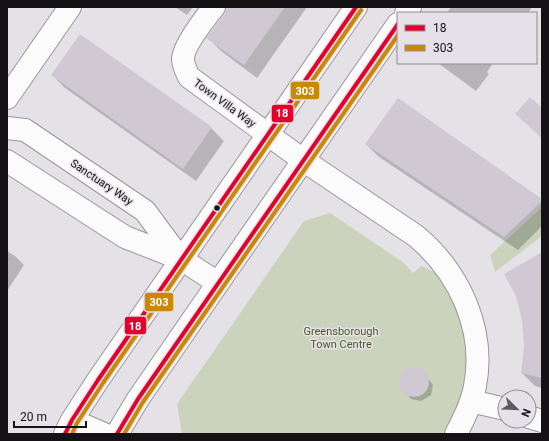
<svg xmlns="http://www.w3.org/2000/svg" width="549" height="441" viewBox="0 0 549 441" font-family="Roboto,sans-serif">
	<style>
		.green { fill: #cbd3bc }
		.shadow { fill: #0003 }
		.building { fill: #d0c9d3 }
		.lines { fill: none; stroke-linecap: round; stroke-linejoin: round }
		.minor-casing { stroke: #9a979b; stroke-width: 24 }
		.minor { stroke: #fbfbfb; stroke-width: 22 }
		.bus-1-casing { stroke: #e6e0e9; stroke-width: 7 }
		.bus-2-casing { stroke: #e6e0e9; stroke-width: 7 }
		.bus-1 { stroke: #e4002b; stroke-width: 4 }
		.bus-2 { stroke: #ca8804; stroke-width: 4 }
		.bus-dot { fill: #141215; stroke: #e6e0e9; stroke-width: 1.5 }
		.labels { text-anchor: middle; stroke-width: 3; stroke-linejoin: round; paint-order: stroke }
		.street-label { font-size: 11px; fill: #141215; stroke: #e6e0e9 }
		.park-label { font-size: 11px; fill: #495c16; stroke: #e6e0e9 }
		.line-badge { stroke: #e6e0e9; stroke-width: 1.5 }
		.badge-label { font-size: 11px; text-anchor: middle; font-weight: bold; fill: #fff }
	</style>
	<rect width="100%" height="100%" fill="#e5e2e7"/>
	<path class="green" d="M542 207V236L495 272 490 255Z
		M330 213 404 263 413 273 422 266C427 269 434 271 438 275 454 289 470 347 468 367 465 392 456 411 445 434H182L177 404 304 221Z"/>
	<path class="shadow" d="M175 7H193L187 15Z
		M227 7H307L257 78 221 51 208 38 225 15Z
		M451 7H532L528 13H447Z
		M438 63H493L487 72 489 74 476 91Z
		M52 75 211 128 224 141 196 181 65 88Z
		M366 144 542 200V226L518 250 379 157Z
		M7 251 15 256 24 265 7 291Z
		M542 253V388L535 386 522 373Z
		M411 368 422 370 433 385 431 395 421 401 411 399 400 385 402 374Z"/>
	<path class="building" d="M226 7H285L244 65 206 38 224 15Z
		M80 34 212 127 183 169 51 75Z
		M530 97 542 108V138L515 114Z
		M398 98 542 199V201L504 237 365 144Z
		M542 252V378L521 373 524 346 522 320 516 296 504 274Z
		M399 382a15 15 0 1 1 30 0a15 15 0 1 1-30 0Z"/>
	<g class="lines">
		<g class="minor-casing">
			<path id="minor" d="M214 7C206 17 183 46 183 59 183 65 186 71 189 77L303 160 416 236C459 272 486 329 475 386 472 403 464 419 456 434
				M406 13 410 7
				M7 98 70 7
				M7 128 25 130 145 211 179 257
				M7 161 125 237 181 259 218 283
				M471 401 505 409
				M529 417 542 421
				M72 420 104 434
				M65 434 72 420 98 380 356 7
				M117 434 138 399 218 283 398 24"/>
		</g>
		<use href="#minor" class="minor"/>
		<g class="bus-1-casing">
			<path id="bus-1" d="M65 434 72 420 98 380 356 7
				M117 434 138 399 398 24"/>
		</g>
		<g class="bus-2-casing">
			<path id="bus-2" d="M72 434 77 423 103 383 361 10
				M124 434 143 402 398 35"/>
		</g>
		<use href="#bus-1" class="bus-1"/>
		<use href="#bus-2" class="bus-2"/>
	</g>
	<circle class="bus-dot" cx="217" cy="208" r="3.5"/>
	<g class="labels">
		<g class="street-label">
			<text transform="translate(225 103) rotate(36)" y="4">Town Villa Way</text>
			<text transform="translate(102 182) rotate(34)" y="4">Sanctuary Way</text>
		</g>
		<g class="park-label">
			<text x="341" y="335">Greensborough<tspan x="341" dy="13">Town Centre</tspan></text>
		</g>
	</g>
	<g class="line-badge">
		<rect x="290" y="81" width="30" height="19" rx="4" fill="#ca8804"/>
		<rect x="271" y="104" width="23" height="19" rx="4" fill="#e4002b"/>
		<rect x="144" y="292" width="30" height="20" rx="4" fill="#ca8804"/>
		<rect x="124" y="316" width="23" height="19" rx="4" fill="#e4002b"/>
	</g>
	<g class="badge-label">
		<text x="305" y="95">303</text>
		<text x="282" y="117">18</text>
		<text x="159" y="306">303</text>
		<text x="135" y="330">18</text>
	</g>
	<rect width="549" height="441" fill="none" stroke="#141215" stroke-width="16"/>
	<rect x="397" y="12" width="140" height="52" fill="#e6e0e9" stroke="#928e94"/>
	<rect x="405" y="25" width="20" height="6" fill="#e4002b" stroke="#928e94"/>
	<text x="433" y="32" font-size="12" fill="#141215">18</text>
	<rect x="405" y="45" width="20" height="6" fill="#ca8804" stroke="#928e94"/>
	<text x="433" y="52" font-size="12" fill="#141215">303</text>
	<g transform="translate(517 409) rotate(113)"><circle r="19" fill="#e6e0e9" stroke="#928e94"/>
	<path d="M0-3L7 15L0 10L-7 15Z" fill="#5d5b5e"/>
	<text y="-6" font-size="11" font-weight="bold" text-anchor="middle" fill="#141215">N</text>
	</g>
	<path d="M14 421v6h72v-6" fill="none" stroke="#141215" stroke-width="2"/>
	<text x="20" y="421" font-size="12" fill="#141215" stroke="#e6e0e9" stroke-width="3" paint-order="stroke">20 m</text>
</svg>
